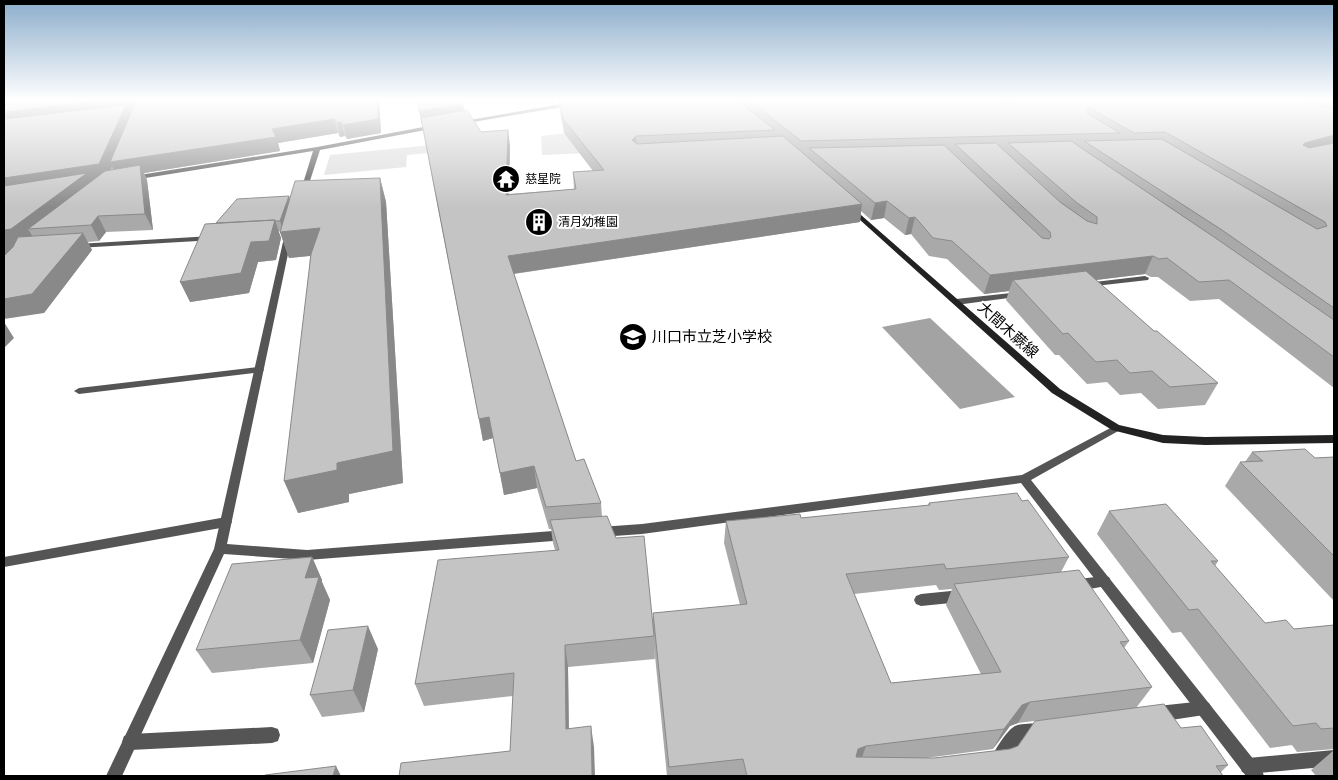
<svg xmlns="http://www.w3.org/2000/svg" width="1338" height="780" viewBox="0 0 1338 780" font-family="Lato,'Noto Sans JP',sans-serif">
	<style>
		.green { fill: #dcdcdc }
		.water { fill: #a3a3a3 }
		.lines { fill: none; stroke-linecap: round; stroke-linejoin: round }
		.service { fill: #555; fill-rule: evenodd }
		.minor { fill: #555; fill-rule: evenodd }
		.tertiary { fill: #555; fill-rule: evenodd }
		.secondary { fill: #222; fill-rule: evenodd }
		.wall { fill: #a9a9a9; fill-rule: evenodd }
		.shaded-wall { fill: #898989 }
		.building { fill: #c4c4c4; stroke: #898989 }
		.labels { text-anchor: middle; stroke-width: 4; stroke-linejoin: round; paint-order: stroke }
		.far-poi-label { font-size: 12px; fill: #000; stroke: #fff; text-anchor: start }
		.street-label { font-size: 15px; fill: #000; stroke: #fff }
		.poi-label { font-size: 15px; fill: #000; stroke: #fff; text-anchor: start }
	</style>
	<rect width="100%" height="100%" fill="#fff"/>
	<path class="green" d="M681 120 702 148 542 155 541 136Z
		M481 140 482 148 407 155 406 167 324 175 330 155Z"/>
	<path class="water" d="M930 318 1015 397 960 409 882 327Z"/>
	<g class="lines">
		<path class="service" d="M1145 276 1149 278 1148 280 1086 287 1082 285 1086 283Z
			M1020 292H1023V296L956 305 952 302 956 299Z
			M259 367 262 368 264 370 262 372 79 394 74 391 79 388Z
			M226 517 230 519 232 522 230 525 226 527 4 567V557Z
			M1104 576 1109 577 1111 581 1109 585C1098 588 1080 591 1070 588L1068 584 1070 580Z
			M961 590 966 592 968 596 966 600 961 602 921 606 916 604 914 600 916 596 921 594Z
			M1204 701 1209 703 1212 708 1209 713 1204 715 1158 722 1152 719 1150 714 1152 709 1158 706Z
			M1039 723 1045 725 1047 731 1045 737 1039 739 1022 740 1005 765 999 767 993 765 991 759C994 751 1007 730 1015 726 1022 723 1032 724 1039 723Z
			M272 727 278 729 280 735 278 741 272 743 130 750 124 748 122 742 124 736 130 734Z
			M1334 750V766L1248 774 1242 772 1240 766 1242 760 1248 758Z"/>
		<path class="minor" d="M212 236 216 238 215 240 77 248 73 246 77 244Z"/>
		<path class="tertiary" d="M572 102 574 105 461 124 458 122Z
			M434 125 436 126V128L320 150 306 193 303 195 300 193 313 151 133 180 130 178 133 176 317 147Z
			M285 233 292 235 227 544 307 550 566 530 570 532 572 535 570 538 566 540 307 560 224 554 122 776H106L214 549Z
			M1116 425 1121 428 1120 430 1031 480 1262 770 1264 776H1246L1021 483 642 534 600 537 596 535 594 532 596 529 600 527 642 524 1022 475Z"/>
		<path class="secondary" d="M849 208H853L1060 389 1119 425 1163 435 1205 437 1334 435V443L1205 445 1163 443 1112 430 1052 393 849 210Z"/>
	</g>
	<path class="wall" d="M4 99H379L381 133 347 139 345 136 340 137 338 133 278 143 280 151 144 173 147 180 153 230 106 232 99 241 88 242 92 250 44 313Z
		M417 99 463 104 464 111 481 132 510 145 509 194 574 189 573 172 593 171 564 133 558 99H1334V388L1219 299 1190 301 1158 277H1151L1145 274 1096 280 1154 331 1218 383 1205 405 1158 409 1141 393 1120 395 1107 382 1087 384 1059 355H1055L1006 300 1009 291 984 294 947 259 929 256 911 234 905 235 884 218 871 220 861 211 860 222 514 274 576 461 601 503 602 517 616 538 653 625V613L740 605 724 543 726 521 801 518 928 505 929 503 1022 501 1069 557 1061 572 1129 641 1124 648 1152 687 1136 708 1181 728 1228 765 1221 772 1223 776H667L654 646 655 659 568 667 569 729 594 747 510 751 513 696 424 706 415 684 555 550 553 543 551 529H549L537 488 504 495 493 438 483 441ZM936 585 939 590 952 589 946 605 981 674 891 683 854 594ZM1082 715 1018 746 1010 749 934 758H926L993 749 1010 726 1018 723Z
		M380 178 386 202 403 483 349 494V502L298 513 310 256 289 258 280 232V231H278L281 238 276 260 258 262 249 293 190 302 216 223 289 196 290 199Z
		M1252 452 1315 458 1334 457V601L1225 486 1240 462H1245Z
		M1109 511 1218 561 1215 566 1265 623 1294 629 1334 625V749L1297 752 1292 745 1270 748 1181 632 1172 633 1097 534Z
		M312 557 322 580V582L330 600 313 663 212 673 196 650Z
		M378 649 364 712 322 717 310 695Z
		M1334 750V776H1316L1311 770Z"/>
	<path class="shaded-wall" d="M115 99H140L135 110 129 111 132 118 272 129 334 119 338 133 278 143 280 151 144 173 147 180 153 230 145 214 117 177 112 166 106 179 28 229 33 237 4 270V112Z
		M377 99H379L381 133 347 139 343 125Z
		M463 104 465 118 422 125 419 111Z
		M341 122 345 136 340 137 337 123Z
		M508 130 510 145 508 212 506 195Z
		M1334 135V147L1297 158 1305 143Z
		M636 136 637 151 632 140Z
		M380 178 386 202 403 483 349 494V502L298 513 284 481Z
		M289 196 292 206 283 230 280 221Z
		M887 201 884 218 871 220 875 203Z
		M862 204 860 222 511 274 508 256Z
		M98 216 106 232 99 241 91 225Z
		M915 217 911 234 905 235 909 218Z
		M275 220 281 238 276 260 258 262 249 293 190 302 180 282 251 242Z
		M320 228 328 254 289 258 280 232Z
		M83 233 92 250 44 313 4 319V299Z
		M1153 256 1145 274 1021 289 1013 280 1009 291 984 294 990 275Z
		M4 322 14 338 4 348Z
		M489 417 493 438 483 441 479 419Z
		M534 466 537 488 504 495 500 473Z
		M312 557 322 580V582L330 600 313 663 300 640 305 578Z
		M368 626 378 649 364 712 353 690Z
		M565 645 568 667 569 750 566 729Z
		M1030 702 1018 723 1010 726 993 749 1004 729 1022 705Z
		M591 726 594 747 595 776H592Z
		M866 746 859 766 851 769 858 749Z
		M336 766 341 776H333Z"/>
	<path class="building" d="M4 99H115L4 112Z
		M137 99H377L378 119 343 125 341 122 337 123 334 119 272 129 276 137 110 162Z
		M417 99H460L463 104 419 111Z
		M559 99H736L775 130 636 136 632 140 637 144 783 136 862 204 508 256 576 461 584 459 601 503 546 507 534 466 500 473 489 417 479 419 421 118 467 110 481 132 508 130 506 195 576 189 573 172 604 170 563 119Z
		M748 99H998L1008 106 1014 102 1010 99H1298L1334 109V135L1305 143 1303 145 1309 148 1334 143V308L1222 230 1084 141 1162 139 1317 229 1327 226 1325 222 1165 132 1134 133 1090 108 1087 111 1088 114 1120 133 801 141Z
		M1322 99H1334V102Z
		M126 105 99 164 4 178V119Z
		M1071 141 1214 237 1334 320V357L1229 280 1199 282 1167 258 1159 259 1153 256 990 275 952 241 933 238 915 217 909 218 887 201 875 203 809 148 944 145 1042 238 1049 239 1051 237 1050 232 955 144 996 143 1060 202 1087 221 1097 224V217L1077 203 1008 143Z
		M140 165 145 214 98 216 91 225 28 229 105 171Z
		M87 173 11 229 4 230V186Z
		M380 178 393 451 337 463V470L284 481 311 254 320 228 280 232 295 181Z
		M289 196 280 221H274L275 220 216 223 237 199Z
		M275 220 269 241 251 242 241 273 180 282 205 224Z
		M83 233 32 294 4 299V256L13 247 18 237Z
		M1086 271 1154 331H1157L1218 383 1170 387 1152 371 1130 373 1117 360 1096 362 1068 333 1063 334 1013 280Z
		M1305 449 1315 458 1334 457V556L1240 462 1263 461 1252 452Z
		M1017 493 1022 501 1028 500 1069 557 946 569 944 564 846 574 891 683 1001 672 954 584 1079 570 1129 641 1120 642 1152 687 1030 702 1022 705 1004 729 866 746 858 749 856 757 934 758 1010 749 1018 746 1035 721 1164 704 1181 728 1201 726 1228 765 1216 766 1223 776H747L743 759 669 767 653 613 747 604 726 521 800 514 801 518 930 505 929 503Z
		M1166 504 1218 561H1211L1265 623 1286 620 1294 629 1334 625V728L1321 729 1316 723 1293 726 1198 609 1189 610 1109 511Z
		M607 516 616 538 644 536 654 636 565 645 566 729 591 726 592 776H399L401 763 510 751 514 673 415 684 438 560 559 550 550 520Z
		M312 557 305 578 319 577 300 640 196 650 232 564Z
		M368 626 353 690 310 695 328 630Z
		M336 766 333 776H265V775Z"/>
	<linearGradient id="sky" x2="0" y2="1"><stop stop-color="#8cadcc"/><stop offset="0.48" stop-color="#fff"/><stop offset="1" stop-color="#fff" stop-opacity="0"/></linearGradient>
	<rect width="1338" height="208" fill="url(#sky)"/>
	<defs>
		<g id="temple-disc" transform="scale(1.4375)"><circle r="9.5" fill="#000" stroke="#fff"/><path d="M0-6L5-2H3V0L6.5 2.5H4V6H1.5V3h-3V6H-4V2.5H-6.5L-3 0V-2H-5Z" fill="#fff"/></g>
		<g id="building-disc" transform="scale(1.4375)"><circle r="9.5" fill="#000" stroke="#fff"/><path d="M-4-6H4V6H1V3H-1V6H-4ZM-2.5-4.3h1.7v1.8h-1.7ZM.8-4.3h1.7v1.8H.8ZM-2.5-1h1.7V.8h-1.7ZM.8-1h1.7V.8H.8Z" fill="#fff"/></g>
		<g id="school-disc" transform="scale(1.4375)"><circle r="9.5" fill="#000" stroke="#fff"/><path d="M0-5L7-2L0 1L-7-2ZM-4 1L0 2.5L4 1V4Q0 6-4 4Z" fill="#fff"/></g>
	</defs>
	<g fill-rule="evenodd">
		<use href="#temple-disc" x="506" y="179"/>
		<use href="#building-disc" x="539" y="222"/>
		<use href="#school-disc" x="633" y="337"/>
	</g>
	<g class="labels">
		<g class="far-poi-label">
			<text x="525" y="183">慈星院</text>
			<text x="558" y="226">清月幼稚園</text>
		</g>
		<g class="street-label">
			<text transform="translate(1008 330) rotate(42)" y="5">大間木蕨線</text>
		</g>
		<g class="poi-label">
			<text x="652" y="342">川口市立芝小学校</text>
		</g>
	</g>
	<rect width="1338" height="780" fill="none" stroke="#000000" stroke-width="10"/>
</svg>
